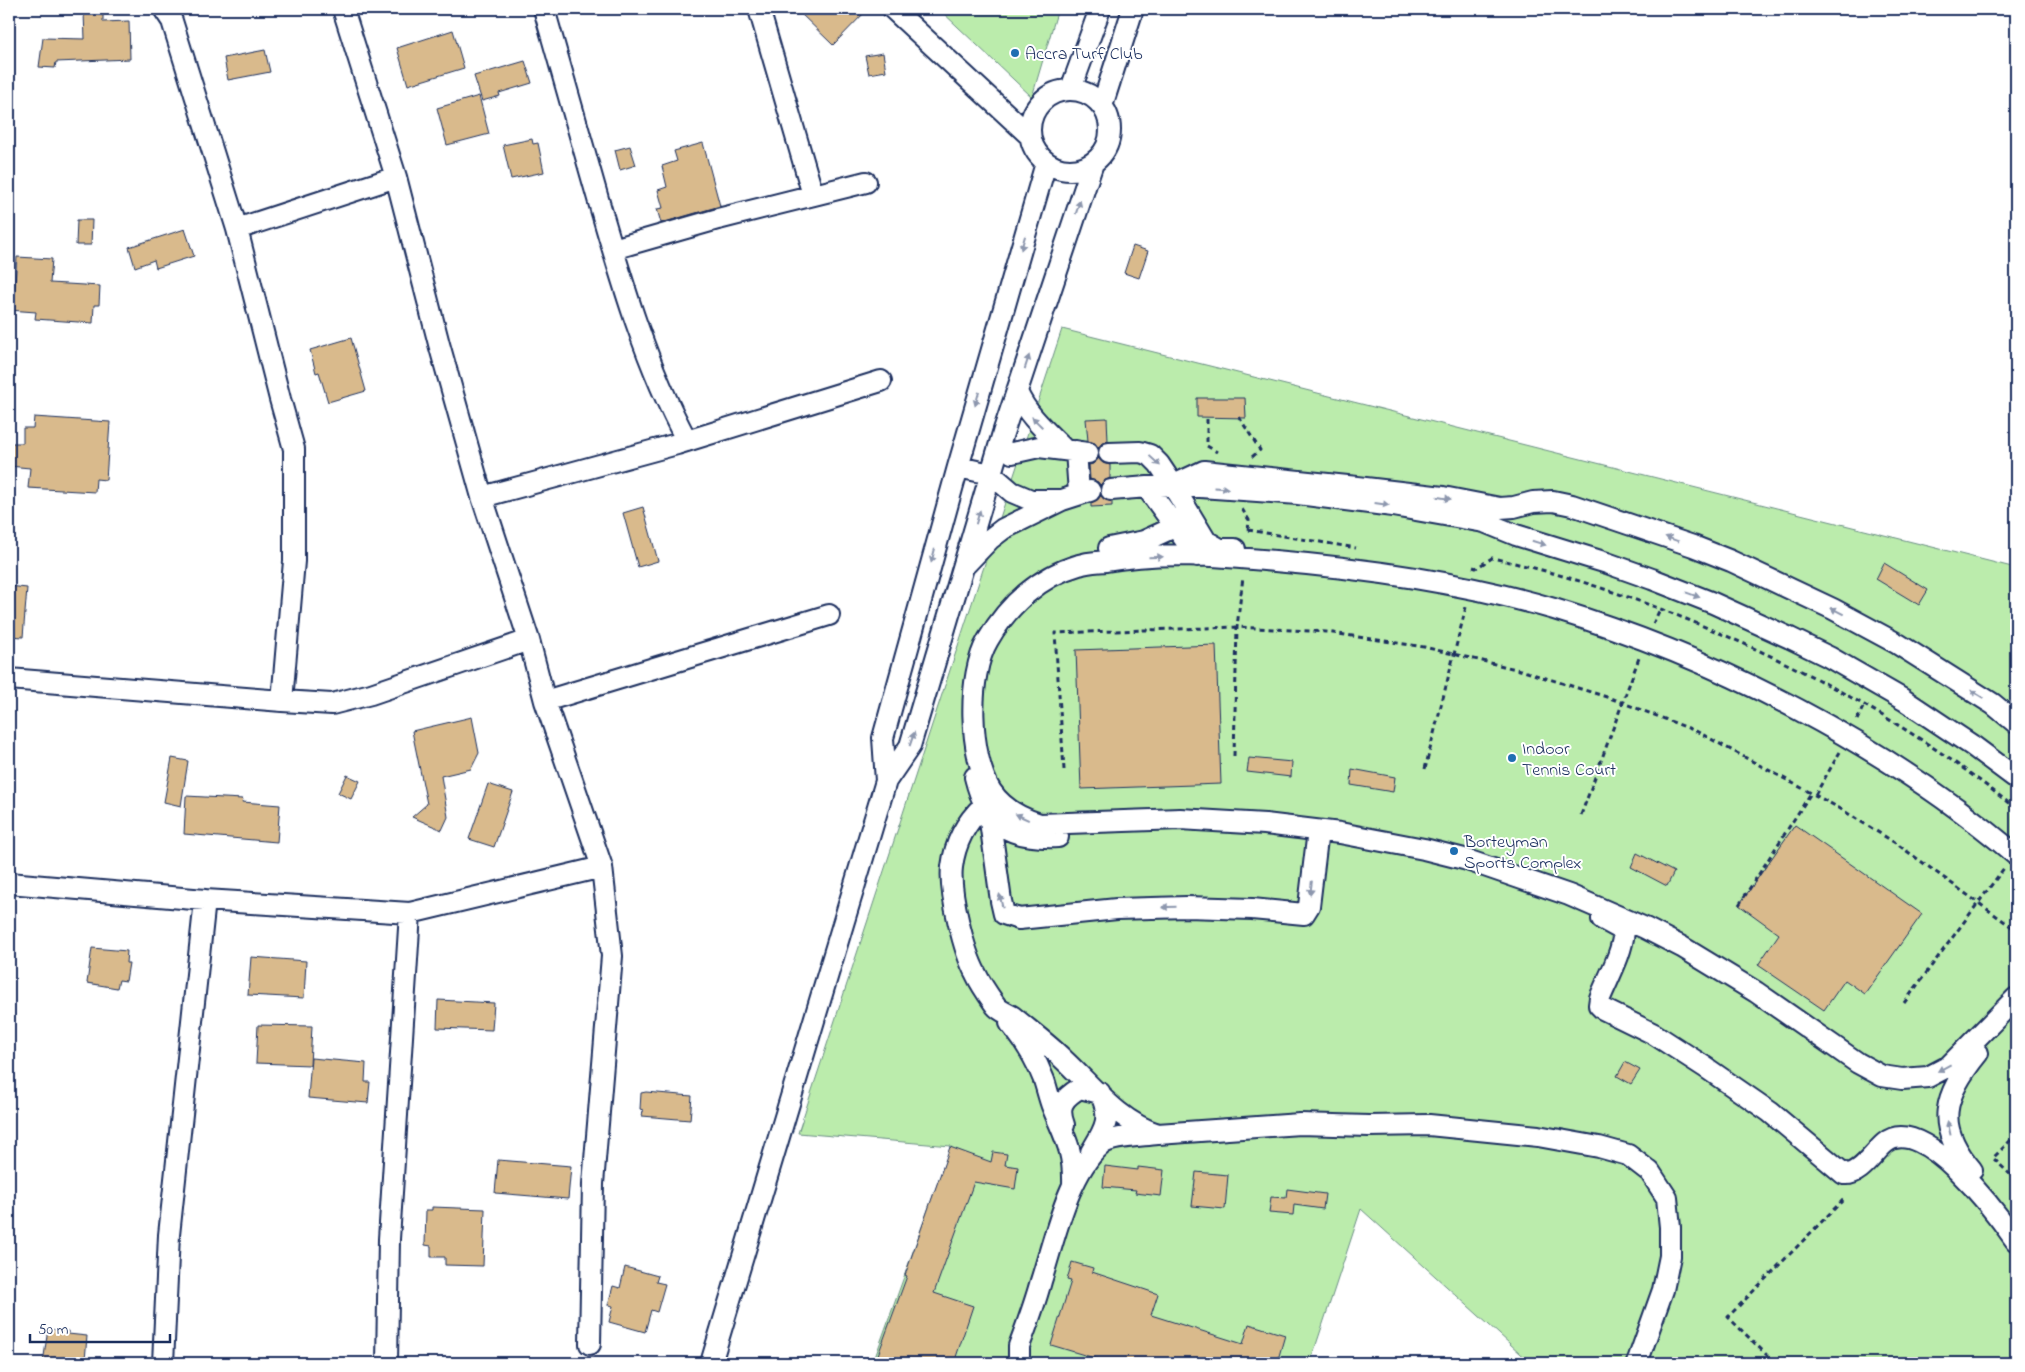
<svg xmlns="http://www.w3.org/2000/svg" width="2025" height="1372" viewBox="0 0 2025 1372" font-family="'Indie Flower',sans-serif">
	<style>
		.green { fill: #bbecac; stroke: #6b8e85 }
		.building { fill: #d9ba8c; stroke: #1b2f5e }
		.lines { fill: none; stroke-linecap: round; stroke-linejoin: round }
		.minor-casing { stroke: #1b2f5e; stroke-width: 24 }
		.path { stroke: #1b2f5e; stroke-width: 3; stroke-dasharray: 5 4; stroke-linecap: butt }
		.minor { stroke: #fff; stroke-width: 20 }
		.oneway { fill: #8d97ae }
		.poi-dot { fill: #1f6fb2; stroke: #fff; stroke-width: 2 }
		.labels { text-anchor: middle; stroke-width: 4; stroke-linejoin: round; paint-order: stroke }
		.poi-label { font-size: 18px; fill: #1b2f5e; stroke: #fff; text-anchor: start }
	</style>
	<rect width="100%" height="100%" fill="#fff"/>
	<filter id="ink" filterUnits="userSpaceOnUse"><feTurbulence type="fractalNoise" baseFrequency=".02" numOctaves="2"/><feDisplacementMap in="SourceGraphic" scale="10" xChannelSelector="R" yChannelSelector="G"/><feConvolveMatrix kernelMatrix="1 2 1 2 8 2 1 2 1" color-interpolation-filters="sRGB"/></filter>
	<g filter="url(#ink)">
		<path class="green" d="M939 9H1058L1032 97Z
			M1062 329 2016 568V1363H1531L1361 1209 1310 1363H873L951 1146 798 1133Z"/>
		<path class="building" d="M796 9H868L833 45Z
			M84 13H103V22L129 21 130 59 56 62 55 68 39 67 43 38 85 39Z
			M453 30 464 68 408 85 397 48Z
			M265 50 270 72 228 80 224 58Z
			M883 53 886 71 869 74 865 56Z
			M525 61 532 83 499 93 500 96 482 101 474 76Z
			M479 96 489 134 447 145 437 108Z
			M532 139 533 144 538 143 544 172 511 179 503 145Z
			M703 143 720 206 661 223 657 209 663 208 658 190 667 187 662 166 677 161 674 151Z
			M630 146 636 165 620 170 615 150Z
			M77 220H92L91 245H76Z
			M185 229 194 256 156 268 154 260 135 267 129 247Z
			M1133 246 1148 251 1139 278 1124 273Z
			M17 257 52 259 50 283 100 286 99 305H94L93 323 35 319 36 312 9 310 10 295H14Z
			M351 338 366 391 328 402 319 372 316 373 310 350Z
			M1197 398H1245L1246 418 1197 417Z
			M34 417 110 422 106 480 96 479 95 492 28 488 30 468 9 466 11 443H23V428H33Z
			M1107 418 1108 441 1102 443 1098 448 1095 443 1088 441 1086 419Z
			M1098 458 1103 463 1110 465V478L1104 481 1100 485 1098 482 1090 479 1089 465 1093 464Z
			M1101 495 1106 500 1112 502V506L1091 507V503L1098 499Z
			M643 507 658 561 638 567 623 513Z
			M1884 563 1928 590 1919 605 1876 579Z
			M9 586 27 588 23 637 9 636Z
			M1216 645 1221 784 1081 789 1076 650Z
			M472 717 479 753 471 769 441 776 448 817 442 830 412 817 427 804 412 731Z
			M172 758 188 761 181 806 164 802Z
			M1249 758 1292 762 1291 777 1247 772Z
			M1352 769 1395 777 1393 792 1351 785Z
			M347 775 360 781 351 799 338 793Z
			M488 784 513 792 494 847 469 839Z
			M186 796 243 799 242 802 280 805 277 842 184 834Z
			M1795 825 1922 914 1865 994 1845 980 1824 1010 1758 965 1779 934 1739 905Z
			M1637 853 1674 872 1667 886 1631 867Z
			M92 948 127 951 126 963H129L126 981 119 980 117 988 87 983Z
			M251 957 306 961 304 998 248 995Z
			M438 1000 494 1003 492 1030 437 1028Z
			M258 1025 312 1026 310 1065 256 1063Z
			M311 1058 366 1063 365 1082H370L368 1103 308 1098Z
			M1625 1062 1640 1070 1631 1084 1617 1076Z
			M646 1092 692 1096 690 1120 642 1116 643 1110 640 1109 641 1093Z
			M950 1147 991 1162 993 1152 1007 1154 1005 1165 1018 1167 1015 1189 974 1182 934 1293 973 1306 954 1363H875L907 1276 905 1275Z
			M498 1160 571 1166 568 1199 495 1193Z
			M1105 1166 1138 1170V1167L1164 1170 1161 1196 1135 1193 1136 1190 1103 1187Z
			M1196 1172 1228 1175 1225 1209 1192 1206Z
			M1287 1189 1325 1194 1323 1209 1294 1205 1293 1215 1269 1213 1271 1197 1286 1198Z
			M432 1207 485 1209 483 1266 445 1265V1257H431V1246L425 1245 426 1210H432Z
			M1072 1262 1093 1268 1092 1272 1158 1294 1151 1315 1243 1344 1249 1324 1285 1335 1277 1363H1111L1051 1345 1071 1281 1067 1280Z
			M625 1267 658 1276 656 1282 665 1284 657 1312 651 1310 645 1332 609 1322 613 1306 608 1305 613 1286 620 1288Z
			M48 1329 68 1331V1334L87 1336 85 1361 67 1359 66 1363H43Z"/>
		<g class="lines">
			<g class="minor-casing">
				<path id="minor" d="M343 9 396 177 439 344 482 497 529 640 545 701 602 867 612 956 593 1184 590 1344
					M544 9C562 72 580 136 598 199 622 282 646 365 687 441
					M759 9 813 195
					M893 9 1029 135
					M1071 89 1100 9
					M1030 130a40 40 0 1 1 80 0a40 40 0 1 1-80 0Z
					M1102 106 1133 9
					M237 229 396 177
					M613 249 718 219 866 182
					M1017 392C1027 415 1046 431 1064 449
					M1076 451 1079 493
					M1012 453 1039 447 1088 453
					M1109 453 1140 452 1150 455 1159 464 1167 476 1206 541 1220 549H1235
					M958 467 991 474 1012 492 1031 500H1060
					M1176 484 1204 471 1357 487 1443 497 1500 508 1514 507 1533 502 1553 501 1572 505 1693 546 1731 561 1833 609 1898 644 1993 704 2016 723
					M1147 488 1197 556
					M1111 490 1172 485 1298 494 1393 506 1484 522 1516 535 1607 563 1652 579 1713 603 1790 638 1829 657 1904 700 1973 746 2016 778
					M482 497 677 444 881 381
					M1109 548 1144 541 1192 519
					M966 564 990 539 1003 529 1062 500 1090 491
					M9 679 282 701 294 561V449L280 399 237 229 172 21 164 9
					M282 701 332 704 371 694 529 640
					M545 701 829 615
					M975 777C987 826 1009 839 1058 837
					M886 781 883 738 958 467 1046 163
					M984 805C966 822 955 842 952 867 949 892 964 952 976 974 981 985 989 996 996 1006 1000 1011 1007 1013 1012 1016 1030 1031 1048 1044 1064 1060 1093 1087 1119 1122 1158 1134L1300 1124 1369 1126 1429 1125 1538 1136 1599 1147 1628 1155 1650 1172 1667 1198 1670 1227V1256L1663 1290 1637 1363
					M989 814 1001 901 1004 914 1019 919 1117 909 1187 907 1252 909 1304 914 1309 906 1317 839
					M2016 855C1886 745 1717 658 1554 609 1463 582 1369 569 1275 561 1220 556 1160 551 1106 561 1097 562 1088 562 1079 565 1040 576 1008 605 988 640 967 675 969 756 991 791 1003 809 1020 818 1040 824L1180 819 1265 824 1340 833 1424 849 1464 859 1569 895 1645 928 1682 947 1756 992 1858 1063 1882 1076 1902 1079 1928 1077 1949 1066 2016 998
					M9 883 205 900 410 913 602 867
					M1602 919 1624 931C1622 954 1609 976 1600 998L1599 1005 1603 1009 1654 1034 1705 1067 1770 1112 1844 1174C1860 1176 1873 1153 1885 1143 1922 1112 1998 1215 2016 1241
					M1010 1023C1025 1041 1036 1059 1044 1080 1047 1089 1049 1098 1052 1106 1064 1136 1074 1150 1073 1184
					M1064 1125C1057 1106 1063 1098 1080 1088L1100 1093C1113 1119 1104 1130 1091 1152
					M1972 1170C1934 1126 1943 1096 1978 1053
					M163 1363 169 1235 205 900
					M387 1363 389 1239 410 913
					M711 1363 886 781 910 746 1003 433 1093 163
					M1019 1363V1346C1027 1325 1035 1303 1041 1281 1054 1241 1068 1173 1101 1145 1111 1136 1142 1136 1157 1134"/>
			</g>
			<path class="path" d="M1239 417 1260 450 1252 457
				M1207 419V446L1217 452
				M1242 509 1249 520 1248 531
				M1248 530 1356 548
				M1473 567 1476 568 1492 558C1549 570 1604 588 1658 608 1786 657 1910 722 2016 809
				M1653 624 1660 609
				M1857 720 1864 705
				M1234 756 1237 627 1243 577
				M1425 769 1466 607
				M1064 770 1055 633 1237 627 1326 632 1424 647 1520 670 1610 698 1696 731 1839 808 1897 844 2016 930
				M1815 795 1840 752
				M1581 815 1639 658
				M1739 905 1811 793
				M1904 1003 2004 868
				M2011 1140 1993 1158 2016 1180
				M1775 1363 1728 1317 1845 1198"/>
			<use href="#minor" class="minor"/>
		</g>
		<defs><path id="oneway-solid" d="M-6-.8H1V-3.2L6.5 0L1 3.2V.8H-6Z" transform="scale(1.25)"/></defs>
		<g class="oneway">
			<use href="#oneway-solid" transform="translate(1078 207) rotate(-72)"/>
			<use href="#oneway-solid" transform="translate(1023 243) rotate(106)"/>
			<use href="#oneway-solid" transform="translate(1027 362) rotate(-72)"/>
			<use href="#oneway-solid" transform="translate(977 399) rotate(106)"/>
			<use href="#oneway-solid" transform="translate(1037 422) rotate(-135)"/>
			<use href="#oneway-solid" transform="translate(1155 461) rotate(43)"/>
			<use href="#oneway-solid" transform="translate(1221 488) rotate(4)"/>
			<use href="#oneway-solid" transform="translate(1444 498) rotate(9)"/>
			<use href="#oneway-solid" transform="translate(1382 504) rotate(8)"/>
			<use href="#oneway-solid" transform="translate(978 517) rotate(-73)"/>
			<use href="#oneway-solid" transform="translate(1672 539) rotate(-160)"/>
			<use href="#oneway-solid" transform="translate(1539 543) rotate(17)"/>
			<use href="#oneway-solid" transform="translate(933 556) rotate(105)"/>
			<use href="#oneway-solid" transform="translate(1156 557) rotate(-1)"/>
			<use href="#oneway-solid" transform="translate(1693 595) rotate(20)"/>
			<use href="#oneway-solid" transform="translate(1837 611) rotate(-153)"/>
			<use href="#oneway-solid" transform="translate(1977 694) rotate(-148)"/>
			<use href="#oneway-solid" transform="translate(912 739) rotate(-71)"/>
			<use href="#oneway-solid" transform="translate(1022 817) rotate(-155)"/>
			<use href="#oneway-solid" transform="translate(1311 888) rotate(97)"/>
			<use href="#oneway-solid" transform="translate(1001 901) rotate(-103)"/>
			<use href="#oneway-solid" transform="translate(1169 907) rotate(179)"/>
			<use href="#oneway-solid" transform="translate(1944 1068) rotate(152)"/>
			<use href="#oneway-solid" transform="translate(1949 1128) rotate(-102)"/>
		</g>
	</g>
	<g class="poi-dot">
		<circle cx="1015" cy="53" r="5"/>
		<circle cx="1512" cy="758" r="5"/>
		<circle cx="1454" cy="851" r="5"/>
	</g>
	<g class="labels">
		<g class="poi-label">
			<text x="1025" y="59">Accra Turf Club</text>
			<text x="1522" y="754">Indoor<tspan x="1522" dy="21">Tennis Court</tspan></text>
			<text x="1464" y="847">Borteyman<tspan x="1464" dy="21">Sports Complex</tspan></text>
		</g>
	</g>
	<rect width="2025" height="1372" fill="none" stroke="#fff" stroke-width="30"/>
	<rect x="15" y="15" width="1995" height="1342" fill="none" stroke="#1b2f5e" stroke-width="2" filter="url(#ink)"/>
	<path d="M30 1334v8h140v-8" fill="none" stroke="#1b2f5e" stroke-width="2.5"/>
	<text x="38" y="1334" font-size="15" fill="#1b2f5e" stroke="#ffffff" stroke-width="4" paint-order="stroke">50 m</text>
</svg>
